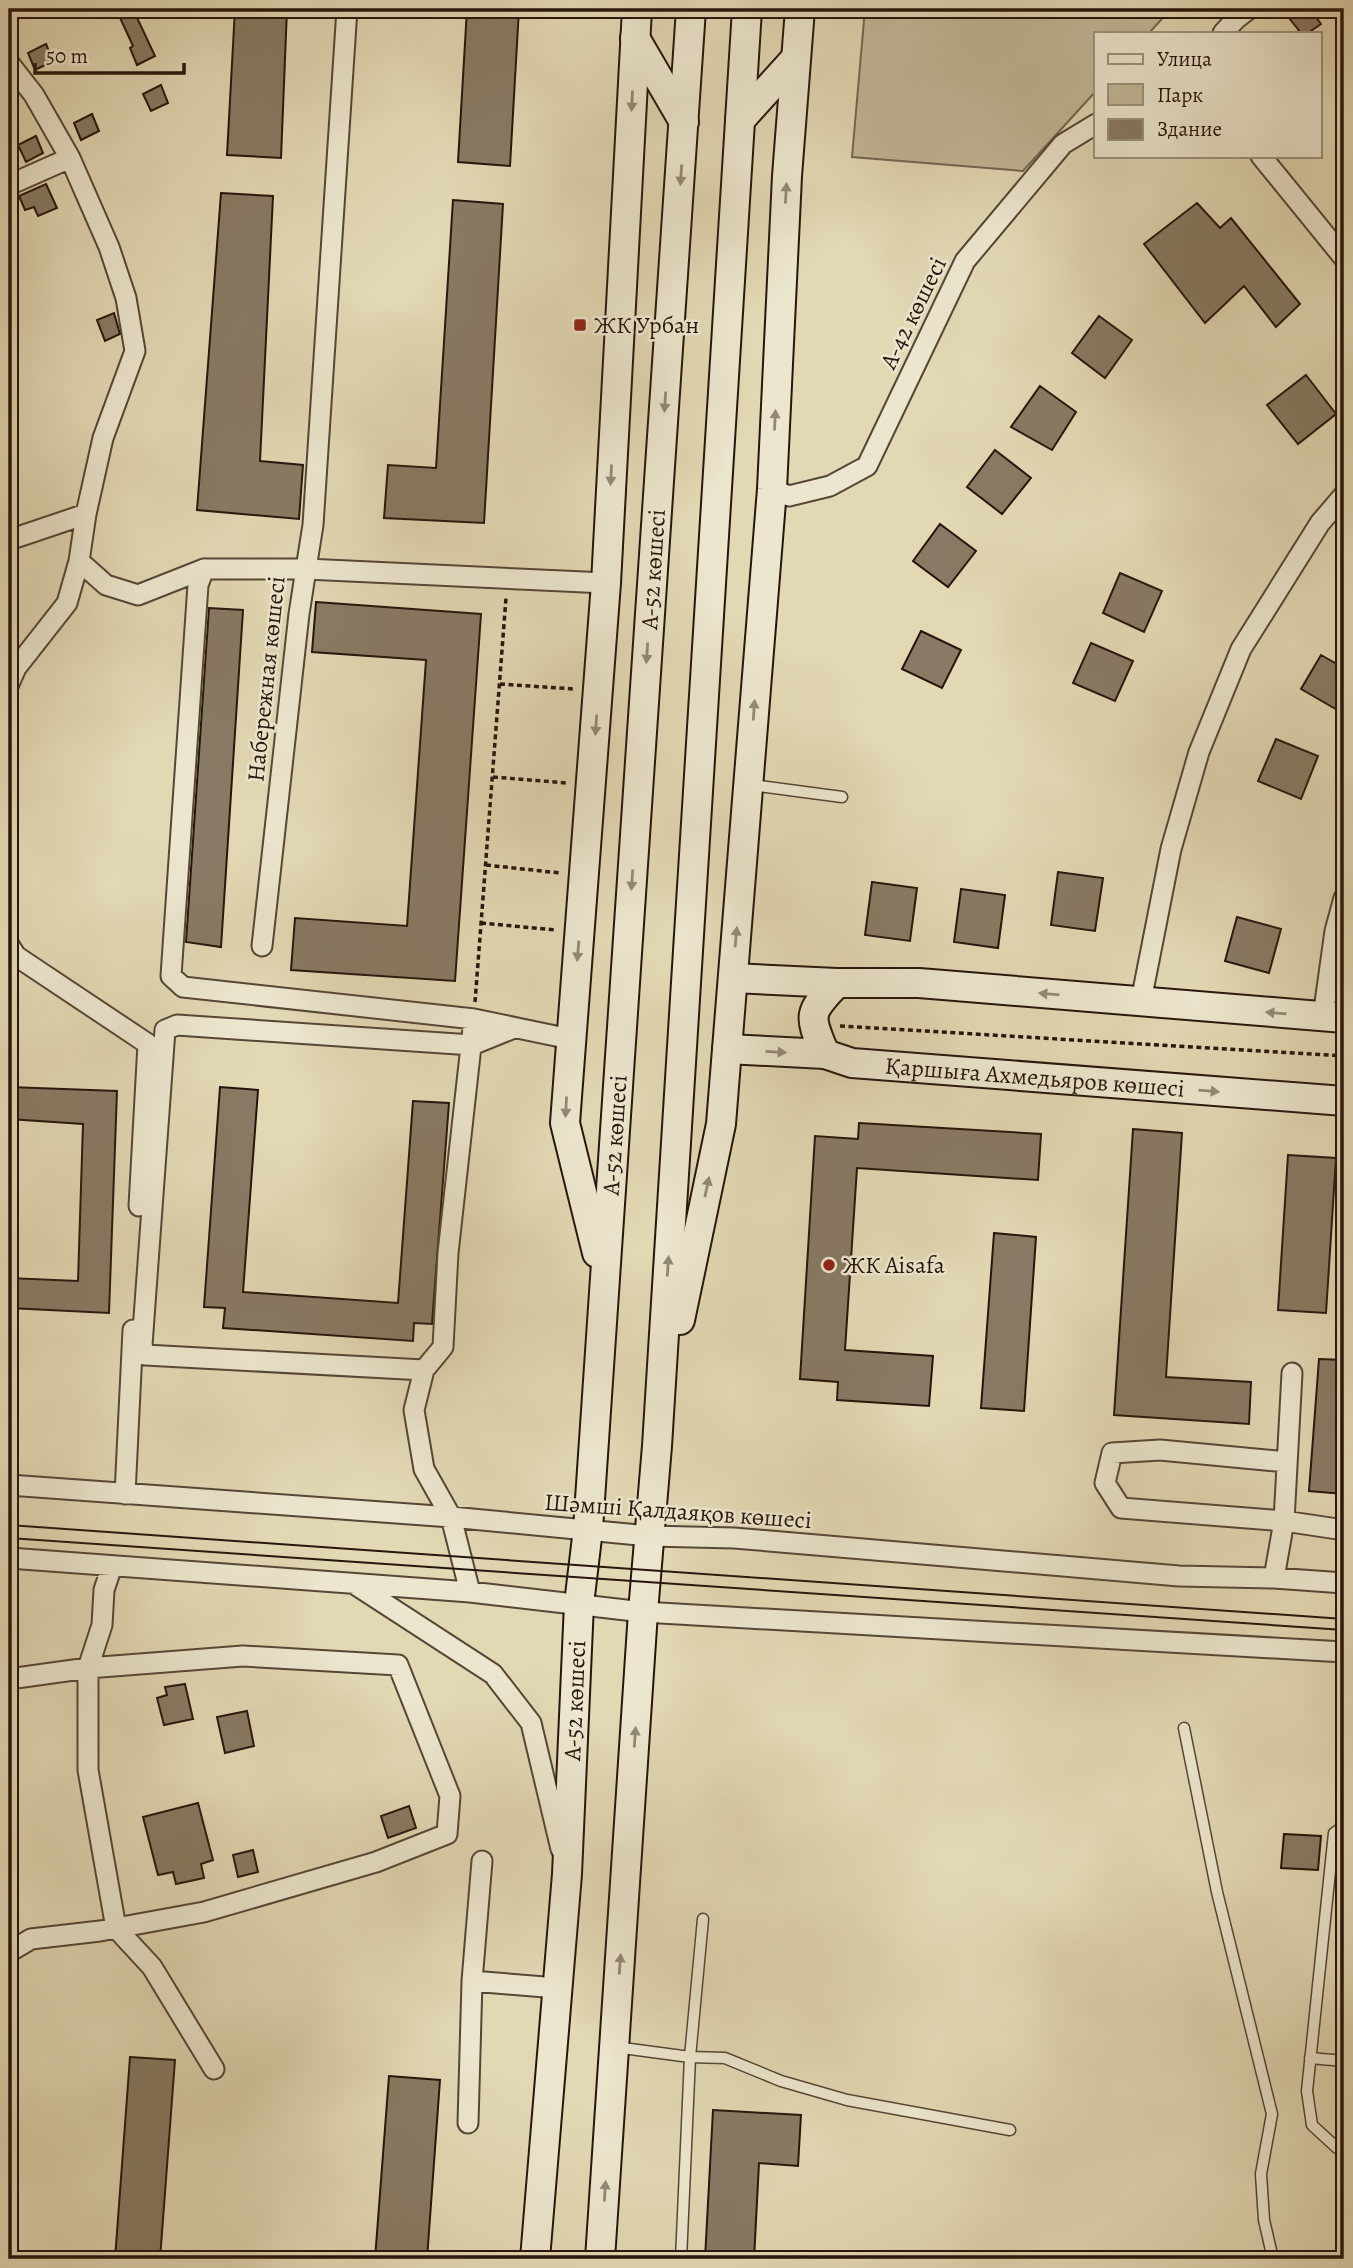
<svg xmlns="http://www.w3.org/2000/svg" width="1353" height="2268" viewBox="0 0 1353 2268" font-family="Alegreya,serif">
	<style>
		.green { fill: #c2b798; stroke: #746652; stroke-width: 2 }
		.building { fill: #887a64; stroke: #27150d; stroke-width: 2 }
		.lines { fill: none; stroke-linecap: round; stroke-linejoin: round }
		.lane-casing { stroke: #564637; stroke-width: 13 }
		.street-casing { stroke: #564637; stroke-width: 23 }
		.secondary-casing { stroke: #27150d; stroke-width: 32 }
		.path { stroke: #27150d; stroke-width: 3.5; stroke-dasharray: 5 3.5; stroke-linecap: butt }
		.lane { stroke: #ece6ce; stroke-width: 10 }
		.street { stroke: #ece6ce; stroke-width: 19 }
		.secondary { stroke: #ece6ce; stroke-width: 28 }
		.tram { stroke: #27150d; stroke-width: 2 }
		.oneway { fill: #938877 }
		.poi-dot { fill: #8f2418; stroke: #ece6ce; stroke-width: 2.5 }
		.labels { text-anchor: middle; stroke-width: 5; stroke-linejoin: round; paint-order: stroke }
		.street-label { font-size: 24px; fill: #27150d; stroke: #ece6ce }
		.poi-label { font-size: 24px; fill: #27150d; stroke: #ece6ce; text-anchor: start }
	</style>
	<rect width="100%" height="100%" fill="#e2d8b4"/>
	<filter id="stains"><feTurbulence type="fractalNoise" baseFrequency=".00286" numOctaves="4"/><feColorMatrix values="0 0 0 0 .2 0 0 0 0 .09 0 0 0 0 .02 0 0 0 .5 -.17"/></filter>
	<radialGradient id="worn" r=".72"><stop offset=".6" stop-color="#630" stop-opacity="0"/><stop offset="1" stop-color="#630" stop-opacity=".3"/></radialGradient>
	<path class="green" d="M865 9H1171L1149 33H1096V91L1023 171 852 157Z"/>
	<path class="building" d="M116 9H133L155 56 137 65 130 48 133 46Z
		M235 9H287L281 158 227 155Z
		M467 9H519L510 166 458 162Z
		M1301 9H1310L1321 24 1308 33H1301L1289 18Z
		M46 44 53 61 35 70 28 53Z
		M161 85 168 103 151 111 143 94Z
		M92 114 99 131 81 140 74 123Z
		M36 136 43 153 26 162 18 145Z
		M46 184 57 208 38 216 34 207 25 210 19 196Z
		M221 193 273 196 260 461 303 465 299 519 197 510Z
		M453 200 503 204 484 523 384 518 388 465 436 468Z
		M1197 203 1220 228 1231 218 1300 304 1276 327 1244 286 1205 323 1144 244Z
		M114 313 120 334 105 341 97 320Z
		M1099 316 1132 340 1105 378 1072 353Z
		M1306 375 1336 414 1298 444 1267 405Z
		M1040 386 1076 412 1052 450 1011 427Z
		M995 450 1031 478 1002 514 967 487Z
		M940 524 976 551 948 587 913 561Z
		M1120 573 1162 591 1144 632 1103 613Z
		M316 602 481 614 455 981 291 970 295 918 407 926 426 660 312 652Z
		M209 608 243 610 221 947 186 942Z
		M921 631 961 650 942 688 902 669Z
		M1091 643 1133 661 1115 701 1073 683Z
		M1321 655 1344 668V703L1339 711 1301 689Z
		M1276 739 1318 756 1301 799 1258 781Z
		M1058 872 1103 878 1095 931 1051 925Z
		M872 882 917 888 910 941 865 935Z
		M961 889 1005 895 998 948 954 942Z
		M1237 917 1281 929 1269 973 1225 961Z
		M9 1087 117 1091 109 1313 9 1308V1278L78 1281 83 1124 9 1119Z
		M220 1087 258 1090 243 1292 398 1303 413 1101 449 1103 432 1324 414 1323 413 1341 223 1328 225 1308 204 1307Z
		M859 1123 1041 1134 1038 1180 857 1168 845 1350 933 1356 929 1406 837 1400 838 1382 800 1379 815 1136 858 1139Z
		M1133 1129 1182 1133 1166 1377 1251 1382 1249 1424 1114 1415Z
		M1288 1155 1336 1158 1326 1313 1278 1310Z
		M994 1233 1036 1237 1024 1411 981 1408Z
		M1319 1359 1344 1360V1494L1309 1491Z
		M185 1684 193 1719 164 1725 157 1698 167 1695 165 1687Z
		M247 1711 254 1746 225 1753 217 1717Z
		M198 1803 213 1860 201 1864 204 1878 176 1884 173 1872 158 1875 143 1817Z
		M409 1806 416 1828 388 1838 381 1816Z
		M1284 1834 1321 1836 1318 1870 1281 1868Z
		M253 1850 258 1872 238 1877 233 1855Z
		M130 2057 175 2060 160 2259H115Z
		M389 2076 440 2080 427 2259H375Z
		M713 2110 801 2115 798 2166 759 2163 754 2259H705Z"/>
	<g class="lines">
		<g class="lane-casing">
			<path id="lane" d="M1220 9 1236 19
				M752 785 842 797
				M1184 1728 1217 1892 1272 2114 1261 2174 1264 2220 1273 2259
				M1344 1826 1334 1833 1307 2091 1312 2125 1337 2148H1344
				M703 1919 690 2057 725 2058 781 2081 847 2100 1010 2130
				M615 2047 690 2057 681 2259
				M1310 2058 1344 2061"/>
		</g>
		<g class="street-casing">
			<path id="street" d="M347 9 313 525 306 569 606 583
				M1223 33 1236 19 1249 9
				M9 63 34 95 70 158 109 247 126 298 135 351 103 438 86 514 79 561 67 603 16 668 9 684
				M1261 156 1344 258
				M9 185 70 158
				M772 489 789 496 830 486 867 466 965 261 1063 144 1096 124
				M9 540 86 514
				M79 561 106 585 138 595 204 569H306L299 614 262 946
				M204 569 198 585 171 976 183 987 474 1019
				M9 945 16 956 148 1044 139 1206
				M1141 1001 1171 849 1199 752 1241 649 1320 523 1344 495
				M1323 1017 1335 931 1344 898
				M424 1370 145 1355 142 1345 165 1030 177 1025 472 1045 514 1028
				M1287 1462 1160 1450 1112 1453 1105 1483 1121 1508 1284 1521 1292 1373
				M9 1485 451 1517 649 1536 734 1538 1179 1576 1274 1578 1344 1583
				M125 1494 133 1330
				M9 1558 470 1592 643 1612 1344 1652
				M112 1566 104 1590 102 1625 88 1668V1770L116 1928 152 1967 214 2069
				M1274 1578 1284 1521 1344 1530
				M356 1585 493 1674 531 1723 561 1849
				M470 1592 451 1517 424 1469 414 1410 424 1370 443 1347 448 1253 474 1019 570 1039
				M9 1679 88 1668 243 1656 398 1665 450 1796 447 1834 376 1862 204 1912 100 1931 31 1939 9 1952
				M472 1981 482 1861
				M468 2123 472 1981 557 1988"/>
		</g>
		<g class="secondary-casing">
			<g id="secondary">
				<path d="M635 38 684 122"/>
				<path d="M740 120 796 58"/>
				<path d="M733 978 837 983H919L1344 1018"/>
				<path id="s1" d="M727 1049 825 1054 852 1063 1344 1101"/>
				<path d="M825 1054C809 1015 807 1014 837 983"/>
				<path d="M597 1253 565 1123 606 583 637 9"/>
				<path d="M680 1320 721 1124 772 489 787 176 800 9"/>
				<path id="s2" d="M535 2259 567 1874 579 1604 588 1529 691 9"/>
				<path d="M600 2259 643 1612 657 1446 747 9"/>
			</g>
		</g>
		<path class="path" d="M500 684 574 689
			M493 777 567 783
			M486 865 560 873
			M481 923 556 930
			M475 1002 506 598
			M840 1026 1344 1056"/>
		<use href="#lane" class="lane"/>
		<use href="#street" class="street"/>
		<use href="#secondary" class="secondary"/>
		<path class="tram" d="M9 1525 1344 1619
			M9 1538 1344 1630"/>
	</g>
	<defs><path id="oneway-solid" d="M-6-.8H1V-3.2L6.5 0L1 3.2V.8H-6Z" transform="scale(1.75)"/></defs>
	<g class="oneway">
		<use href="#oneway-solid" transform="translate(632 101) rotate(93)"/>
		<use href="#oneway-solid" transform="translate(681 175) rotate(94)"/>
		<use href="#oneway-solid" transform="translate(786 193) rotate(-87)"/>
		<use href="#oneway-solid" transform="translate(665 402) rotate(94)"/>
		<use href="#oneway-solid" transform="translate(775 420) rotate(-87)"/>
		<use href="#oneway-solid" transform="translate(611 475) rotate(93)"/>
		<use href="#oneway-solid" transform="translate(647 653) rotate(94)"/>
		<use href="#oneway-solid" transform="translate(754 710) rotate(-86)"/>
		<use href="#oneway-solid" transform="translate(596 725) rotate(94)"/>
		<use href="#oneway-solid" transform="translate(632 880) rotate(94)"/>
		<use href="#oneway-solid" transform="translate(736 937) rotate(-85)"/>
		<use href="#oneway-solid" transform="translate(578 951) rotate(95)"/>
		<use href="#oneway-solid" transform="translate(1049 994) rotate(-175)"/>
		<use href="#oneway-solid" transform="translate(1276 1013) rotate(-175)"/>
		<use href="#oneway-solid" transform="translate(776 1052) rotate(3)"/>
		<use href="#oneway-solid" transform="translate(1209 1091) rotate(5)"/>
		<use href="#oneway-solid" transform="translate(566 1107) rotate(93)"/>
		<use href="#oneway-solid" transform="translate(707 1187) rotate(-78)"/>
		<use href="#oneway-solid" transform="translate(668 1266) rotate(-86)"/>
		<use href="#oneway-solid" transform="translate(635 1737) rotate(-86)"/>
		<use href="#oneway-solid" transform="translate(620 1964) rotate(-86)"/>
		<use href="#oneway-solid" transform="translate(605 2191) rotate(-86)"/>
	</g>
	<g class="poi-dot">
		<rect x="573" y="318" width="14" height="14" rx="3.5"/>
		<circle cx="829" cy="1265" r="7"/>
	</g>
	<g class="labels">
		<g class="street-label">
			<text transform="translate(913 313) rotate(-64)" y="8">А-42 көшесі</text>
			<text dy="8" stroke="none"><textPath href="#s2" startOffset="1694">А-52 көшесі</textPath></text>
			<text transform="translate(266 679) rotate(-84)" y="8">Набережная көшесі</text>
			<text dy="8" stroke="none"><textPath href="#s1" startOffset="310">Қаршыға Ахмедьяров көшесі</textPath></text>
			<text dy="8" stroke="none"><textPath href="#s2" startOffset="1127">А-52 көшесі</textPath></text>
			<text transform="translate(678 1511) rotate(4)" y="8">Шәмші Қалдаяқов көшесі</text>
			<text dy="8" stroke="none"><textPath href="#s2" startOffset="560">А-52 көшесі</textPath></text>
		</g>
		<g class="poi-label">
			<text x="594" y="333">ЖК Урбан</text>
			<text x="843" y="1273">ЖК Aisafa</text>
		</g>
	</g>
	<rect width="1353" height="2268" fill="none" stroke="#e2d8b4" stroke-width="35"/>
	<rect x="10" y="10" width="1332" height="2247" fill="none" stroke="#27150d" stroke-width="3.5"/>
	<rect x="18" y="18" width="1318" height="2233" fill="none" stroke="#27150d" stroke-width="2"/>
	<rect x="1094" y="32" width="228" height="126" fill="#ece6ce" stroke="#9d9281" stroke-width="2"/>
	<rect x="1108" y="54" width="35" height="10" fill="#ece6ce" stroke="#9d9281" stroke-width="2"/>
	<text x="1157" y="66" font-size="21" fill="#27150d">Улица</text>
	<rect x="1108" y="84" width="35" height="21" fill="#c2b798" stroke="#9d9281" stroke-width="2"/>
	<text x="1157" y="102" font-size="21" fill="#27150d">Парк</text>
	<rect x="1108" y="119" width="35" height="21" fill="#887a64" stroke="#9d9281" stroke-width="2"/>
	<text x="1157" y="136" font-size="21" fill="#27150d">Здание</text>
	<path d="M35 63v10h149v-10" fill="none" stroke="#27150d" stroke-width="3.5"/>
	<text x="46" y="63" font-size="21" fill="#27150d" stroke="#ece6ce" stroke-width="5" paint-order="stroke">50 m</text>
	<rect width="100%" height="100%" filter="url(#stains)"/>
	<rect width="100%" height="100%" fill="url(#worn)"/>
</svg>
